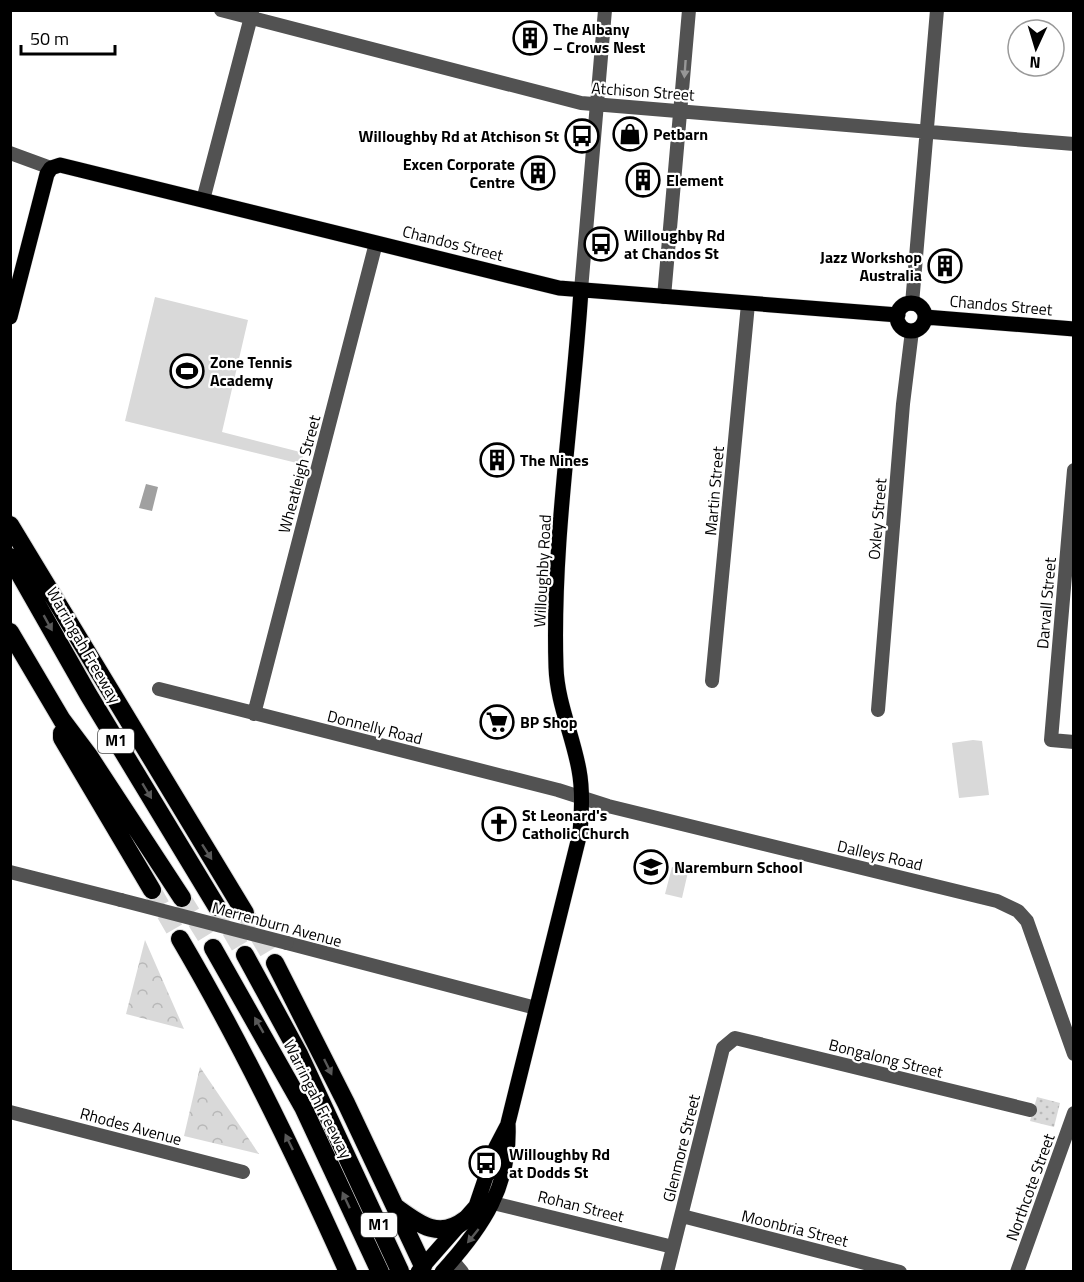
<svg xmlns="http://www.w3.org/2000/svg" width="1084" height="1282" viewBox="0 0 1084 1282" font-family="'Titillium Web',sans-serif">
	<style>
		.grass { fill: #d9d9d9 }
		.forest { fill: url(#forest-crowns) }
		.park { fill: url(#park-dots) }
		.water { fill: #a0a0a0 }
		.lines { fill: none; stroke-linecap: round; stroke-linejoin: round }
		.highway-tunnel { stroke: #d9d9d9; stroke-width: 18; stroke-dasharray: 18 9; stroke-linecap: butt }
		.major-casing { stroke: #dbdbdb; stroke-width: 16 }
		.highway-casing { stroke: #dbdbdb; stroke-width: 20 }
		.minor { stroke: #525252; stroke-width: 14 }
		.major { stroke: #000; stroke-width: 15 }
		.highway { stroke: #000; stroke-width: 18 }
		.minor-bridge { stroke: #525252; stroke-width: 14 }
		.oneway { fill: #979797 }
		.oneway2 { fill: #595959 }
		.labels { text-anchor: middle; stroke-width: 4.5; stroke-linejoin: round; paint-order: stroke }
		.shield { fill: #fff; stroke: #4c4c4c; stroke-width: 1.5 }
		.shield-label { font-size: 15px; font-weight: bold; fill: #000 }
		.poi-label { font-size: 16px; font-weight: bold; fill: #000; stroke: #fff; text-anchor: start }
		.street-label { font-size: 16px; fill: #000; stroke: #fff }
	</style>
	<defs>
		<pattern id="forest-crowns" width="20" height="18" patternUnits="userSpaceOnUse" patternTransform="scale(1.5)"><rect width="20" height="18" fill="#d9d9d9"/><path d="M2 6a3 3 0 1 1 6 0M12 15a3 3 0 1 1 6 0" fill="none" stroke="#b8b8b8"/></pattern>
		<pattern id="park-dots" width="8" height="8" patternUnits="userSpaceOnUse" patternTransform="scale(1.5)"><rect width="8" height="8" fill="#d9d9d9"/><path d="M2 2h.1M6 6h.1" fill="none" stroke="#b8b8b8" stroke-width="1.8" stroke-linecap="round"/></pattern>
	</defs>
	<rect width="100%" height="100%" fill="#fff"/>
	<path class="grass" d="M155 297 248 320 222 432 304 453 301 464 125 421Z
		M973 740 982 741 989 795 959 798 952 743Z
		M672 867 688 872 682 898 665 894Z"/>
	<path class="forest" d="M145 940 184 1029 126 1014Z
		M200 1067 259 1154 184 1136Z"/>
	<path class="park" d="M1037 1097 1060 1103 1054 1127 1030 1121Z"/>
	<path class="water" d="M146 484 158 487 152 511 139 508Z"/>
	<g class="lines">
		<path class="highway-tunnel" d="M152 890 180 939
			M182 898 213 948
			M217 907 245 955
			M245 913 275 963"/>
		<g class="major-casing">
			<path id="major" d="M897 317a14 14 0 1 1 28 0a14 14 0 1 1-28 0Z
				M10 317 47 174 51 168 60 165 559 288 898 315
				M925 317 1074 329
				M418 1272 476 1206 496 1147 507 1126
				M442 1272C483 1227 511 1186 508 1123L580 833C582 811 583 791 579 770 573 736 557 702 556 667 552 542 573 415 581 290"/>
		</g>
		<g class="highway-casing">
			<path id="highway" d="M10 525 245 913
				M10 557 88 694 217 907
				M10 632 62 720 89 756 182 898
				M62 733V738L152 890
				M180 939C243 1046 297 1158 348 1272
				M213 948 303 1107 380 1272
				M245 955 299 1054 400 1271
				M275 963 346 1103 423 1266
				M397 1208C419 1224 439 1240 465 1220"/>
		</g>
		<path class="minor" d="M221 10 581 103 1074 144
			M10 153 51 168
			M203 200 252 13
			M581 290 605 10
			M664 297 689 10
			M912 304 937 10
			M1074 470 1051 740 1074 742
			M712 681 748 304
			M159 689 558 790 608 806 997 901 1018 911 1027 921 1074 1054
			M878 710 903 404 912 331
			M254 714 376 243
			M10 872 121 900
			M287 943 536 1008
			M10 1112 243 1172
			M493 1203 673 1247
			M682 1216 900 1272
			M452 1260 462 1272
			M667 1272 723 1048 735 1038 1030 1110
			M1017 1272 1074 1113"/>
		<use href="#major" class="major"/>
		<use href="#highway" class="highway"/>
		<path class="minor-bridge" d="M121 900 287 943"/>
	</g>
	<defs><path id="oneway-solid" d="M-6-.8H1V-3.2L6.5 0L1 3.2V.8H-6Z" transform="scale(1.5)"/></defs>
	<use class="oneway" href="#oneway-solid" transform="translate(685 69) rotate(94)"/>
	<g class="oneway2">
		<use href="#oneway-solid" transform="translate(48 623) rotate(61)"/>
		<use href="#oneway-solid" transform="translate(147 791) rotate(59)"/>
		<use href="#oneway-solid" transform="translate(207 852) rotate(57)"/>
		<use href="#oneway-solid" transform="translate(259 1025) rotate(-120)"/>
		<use href="#oneway-solid" transform="translate(328 1067) rotate(64)"/>
		<use href="#oneway-solid" transform="translate(289 1142) rotate(-116)"/>
		<use href="#oneway-solid" transform="translate(346 1200) rotate(-115)"/>
		<use href="#oneway-solid" transform="translate(473 1236) rotate(129)"/>
	</g>
	<defs>
		<g id="building-ring" transform="scale(1.725)"><circle r="9.5" fill="#fff" stroke="#000" stroke-width="1.5"/><path d="M-4-6H4V6H1V3H-1V6H-4ZM-2.5-4.3h1.7v1.8h-1.7ZM.8-4.3h1.7v1.8H.8ZM-2.5-1h1.7V.8h-1.7ZM.8-1h1.7V.8H.8Z" fill="#000"/></g>
		<g id="shop-ring" transform="scale(1.725)"><circle r="9.5" fill="#fff" stroke="#000" stroke-width="1.5"/><path d="M-5-2.5h2.3a2.7 3.5 0 0 1 5.4 0H5L5.5 6h-11ZM-1.5-2.5h3a1.5 2.3 0 0 0-3 0Z" fill="#000"/></g>
		<g id="bus-ring" transform="scale(1.725)"><circle r="9.5" fill="#fff" stroke="#000" stroke-width="1.5"/><path d="M-5-6H5V4H4V6H2V4H-2V6H-4V4H-5ZM-3.5-4V0h7V-4ZM-3.5 1.2v1.5H-2V1.2ZM2 1.2v1.5H3.5V1.2Z" fill="#000"/></g>
		<g id="stadium-ring" transform="scale(1.725)"><circle r="9.5" fill="#fff" stroke="#000" stroke-width="1.5"/><path d="M0-5a6.5 5 0 1 0 0 10a6.5 5 0 1 0 0-10ZM-3.5-1.8h7v3.6h-7Z" fill="#000"/></g>
		<g id="supermarket-ring" transform="scale(1.725)"><circle r="9.5" fill="#fff" stroke="#000" stroke-width="1.5"/><path d="M-6-5.5h2.5l.6 2H6L4.5 2H-2.5L-4.4-4H-6ZM-1.5 3.2a1.3 1.3 0 1 0 .1 0ZM3 3.2a1.3 1.3 0 1 0 .1 0Z" fill="#000"/></g>
		<g id="church-ring" transform="scale(1.725)"><circle r="9.5" fill="#fff" stroke="#000" stroke-width="1.5"/><path d="M-1.2-6h2.4v3.5h3.3v2.4h-3.3V6h-2.4V-.1h-3.3v-2.4h3.3Z" fill="#000"/></g>
		<g id="school-ring" transform="scale(1.725)"><circle r="9.5" fill="#fff" stroke="#000" stroke-width="1.5"/><path d="M0-5L7-2L0 1L-7-2ZM-4 1L0 2.5L4 1V4Q0 6-4 4Z" fill="#000"/></g>
	</defs>
	<g fill-rule="evenodd">
		<use href="#building-ring" x="530" y="38"/>
		<use href="#shop-ring" x="630" y="134"/>
		<use href="#bus-ring" x="582" y="136"/>
		<use href="#building-ring" x="538" y="173"/>
		<use href="#building-ring" x="643" y="180"/>
		<use href="#bus-ring" x="601" y="244"/>
		<use href="#building-ring" x="945" y="266"/>
		<use href="#stadium-ring" x="187" y="371"/>
		<use href="#building-ring" x="497" y="460"/>
		<use href="#supermarket-ring" x="497" y="722"/>
		<use href="#church-ring" x="499" y="824"/>
		<use href="#school-ring" x="651" y="867"/>
		<use href="#bus-ring" x="486" y="1163"/>
	</g>
	<g class="labels">
		<g class="shield">
			<rect x="98" y="729" width="36" height="24" rx="4.5"/>
			<rect x="361" y="1213" width="36" height="24" rx="4.5"/>
		</g>
		<g class="shield-label">
			<text x="116" y="746">M1</text>
			<text x="379" y="1230">M1</text>
		</g>
		<g class="poi-label">
			<text x="553" y="35">The Albany<tspan x="553" dy="18">– Crows Nest</tspan></text>
			<text x="653" y="140">Petbarn</text>
			<text x="559" y="142" text-anchor="end">Willoughby Rd at Atchison St</text>
			<text x="515" y="170" text-anchor="end">Excen Corporate<tspan x="515" dy="18">Centre</tspan></text>
			<text x="666" y="186">Element</text>
			<text x="624" y="241">Willoughby Rd<tspan x="624" dy="18">at Chandos St</tspan></text>
			<text x="922" y="263" text-anchor="end">Jazz Workshop<tspan x="922" dy="18">Australia</tspan></text>
			<text x="210" y="368">Zone Tennis<tspan x="210" dy="18">Academy</tspan></text>
			<text x="520" y="466">The Nines</text>
			<text x="520" y="728">BP Shop</text>
			<text x="522" y="821">St Leonard's<tspan x="522" dy="18">Catholic Church</tspan></text>
			<text x="674" y="873">Naremburn School</text>
			<text x="509" y="1160">Willoughby Rd<tspan x="509" dy="18">at Dodds St</tspan></text>
		</g>
		<g class="street-label">
			<text transform="translate(643 91) rotate(4)" y="6">Atchison Street</text>
			<text transform="translate(453 243) rotate(14)" y="6">Chandos Street</text>
			<text transform="translate(1001 305) rotate(5)" y="6">Chandos Street</text>
			<text transform="translate(299 474) rotate(-75)" y="6">Wheatleigh Street</text>
			<text transform="translate(714 491) rotate(-85)" y="6">Martin Street</text>
			<text transform="translate(877 519) rotate(-85)" y="6">Oxley Street</text>
			<text transform="translate(542 571) rotate(-87)" y="6">Willoughby Road</text>
			<text transform="translate(1046 603) rotate(-85)" y="6">Darvall Street</text>
			<text transform="translate(84 645) rotate(60)" y="6">Warringah Freeway</text>
			<text transform="translate(375 727) rotate(14)" y="6">Donnelly Road</text>
			<text transform="translate(880 855) rotate(13)" y="6">Dalleys Road</text>
			<text transform="translate(277 924) rotate(15)" y="6">Merrenburn Avenue</text>
			<text transform="translate(886 1058) rotate(14)" y="6">Bongalong Street</text>
			<text transform="translate(318 1099) rotate(63)" y="6">Warringah Freeway</text>
			<text transform="translate(131 1126) rotate(15)" y="6">Rhodes Avenue</text>
			<text transform="translate(681 1148) rotate(-76)" y="6">Glenmore Street</text>
			<text transform="translate(1030 1187) rotate(-70)" y="6">Northcote Street</text>
			<text transform="translate(581 1206) rotate(14)" y="6">Rohan Street</text>
			<text transform="translate(795 1228) rotate(14)" y="6">Moonbria Street</text>
		</g>
	</g>
	<rect width="1084" height="1282" fill="none" stroke="#000000" stroke-width="24"/>
	<g transform="translate(1036 48) rotate(184)"><circle r="28" fill="#ffffff" stroke="#999999" stroke-width="1.5"/>
	<path d="M0-4.5L10 22L0 15L-10 22Z" fill="#000000"/>
	<text y="-9" font-size="16" font-weight="bold" text-anchor="middle" fill="#000000">N</text>
	</g>
	<path d="M21 45v9h94v-9" fill="none" stroke="#000000" stroke-width="3"/>
	<text x="30" y="45" font-size="18" fill="#000000" stroke="#ffffff" stroke-width="4.5" paint-order="stroke">50 m</text>
</svg>
